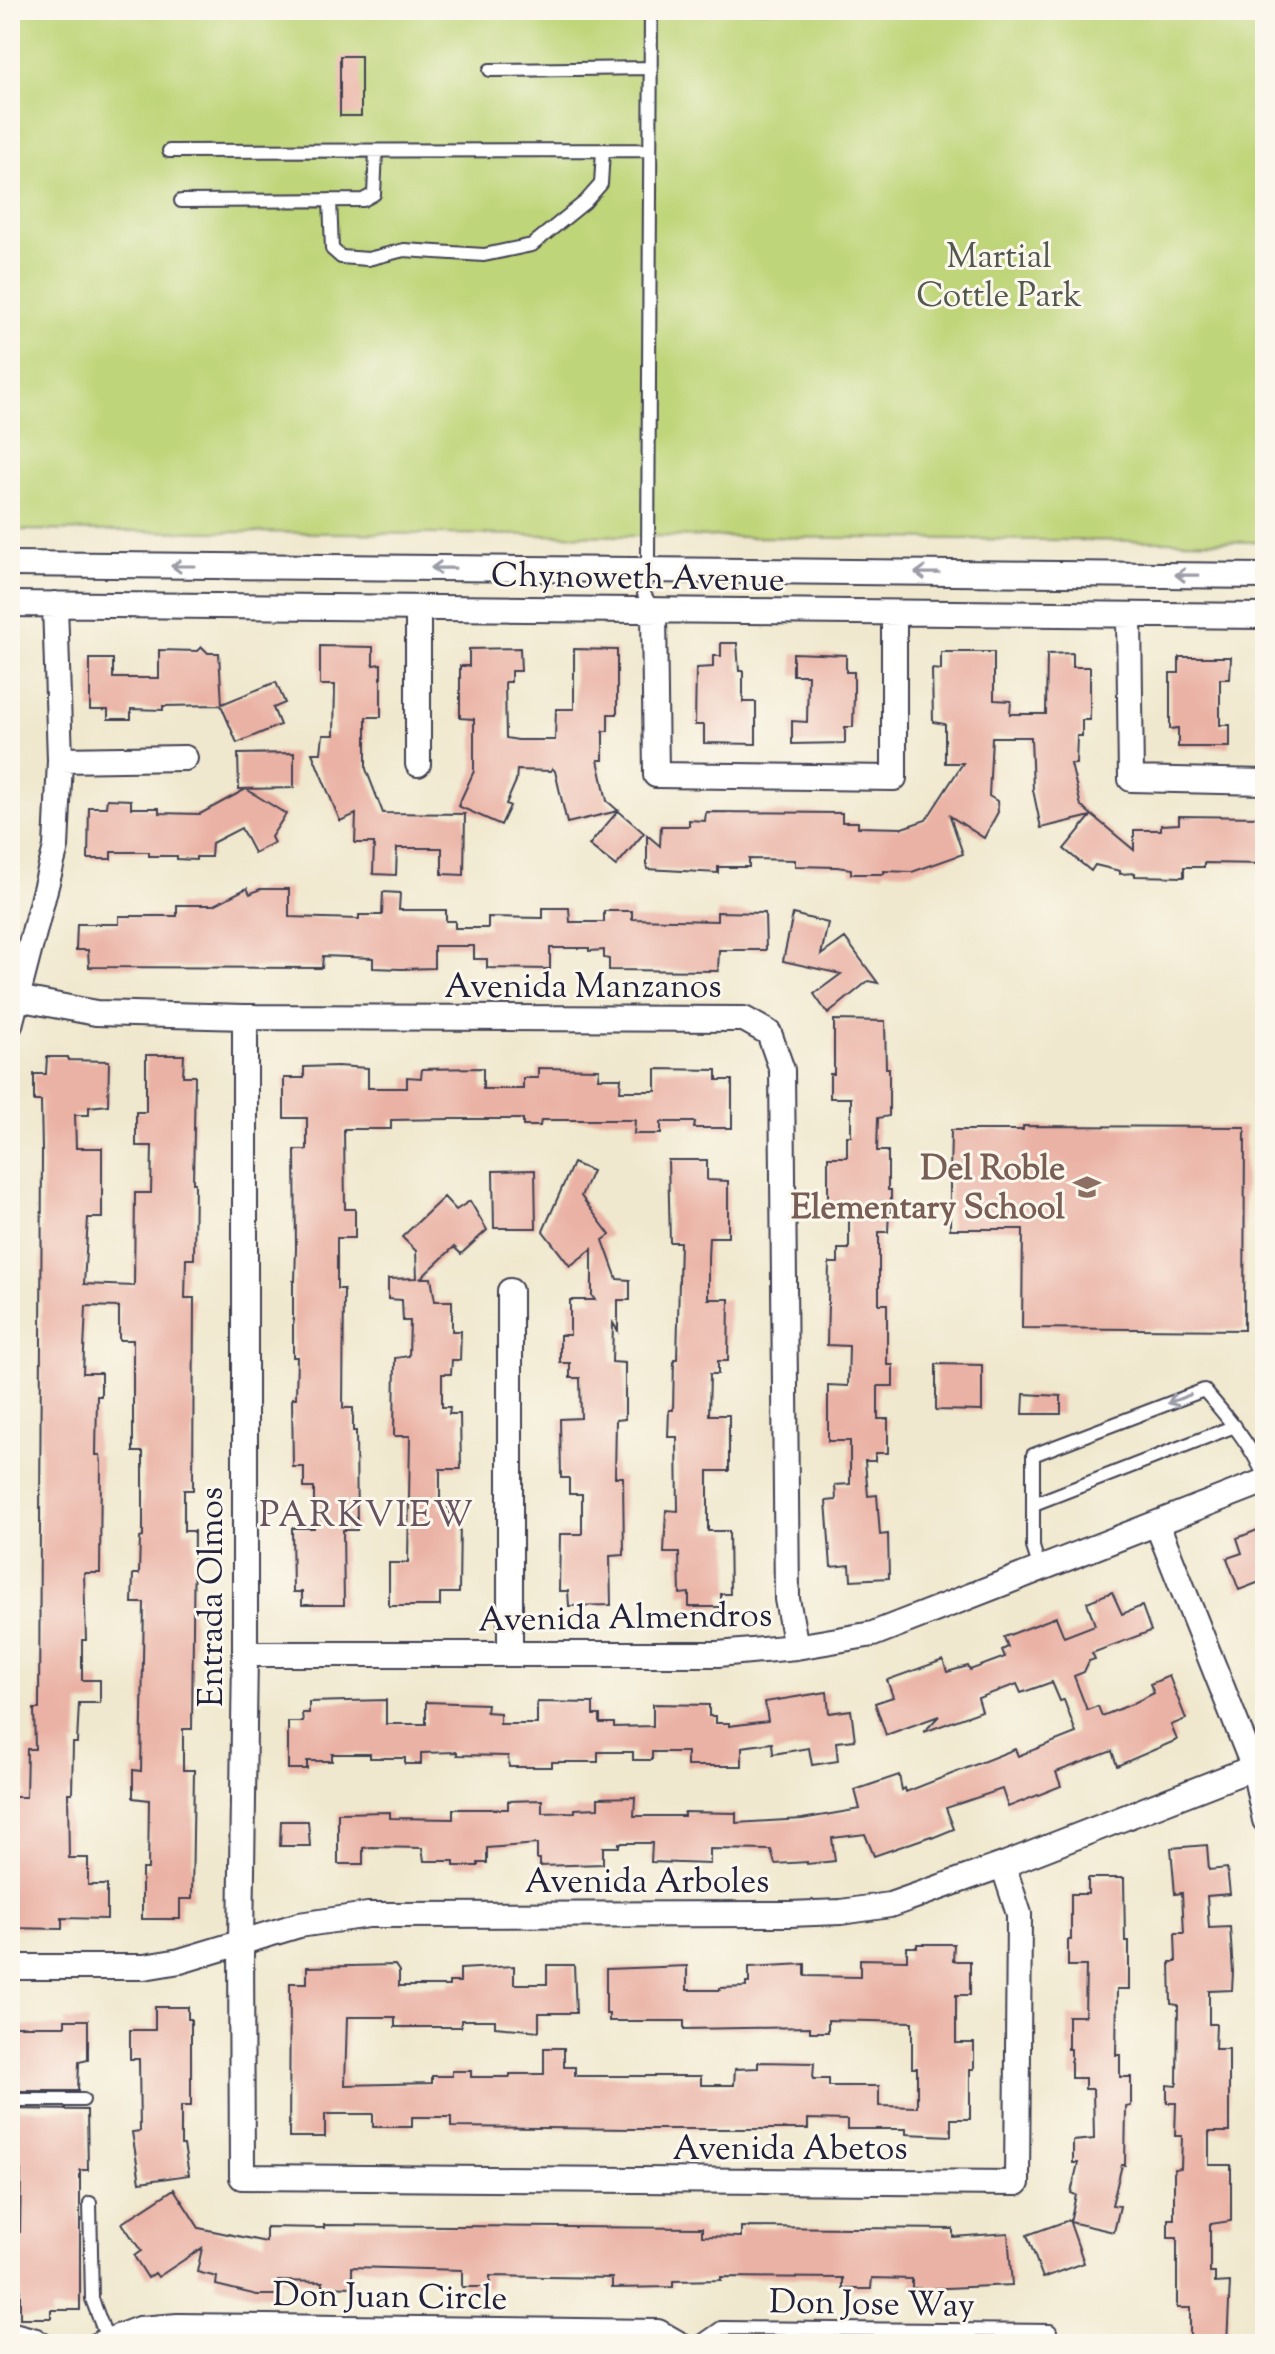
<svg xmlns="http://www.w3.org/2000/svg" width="1275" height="2354" viewBox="0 0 1275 2354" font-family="'Sorts Mill Goudy',serif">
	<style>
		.green { fill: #bfd579; stroke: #707c5a; stroke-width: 2 }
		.building { fill: #eab2a5 }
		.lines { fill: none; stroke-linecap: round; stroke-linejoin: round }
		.service-casing { stroke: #414051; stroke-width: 16 }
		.minor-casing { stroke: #414051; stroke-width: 28 }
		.service { stroke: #fff; stroke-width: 12 }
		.minor { stroke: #fff; stroke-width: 24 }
		.oneway { stroke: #9c9ca7 }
		.labels { text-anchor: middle; stroke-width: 6; stroke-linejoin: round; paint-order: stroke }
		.park-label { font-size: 34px; fill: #51584e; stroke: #fbf7ec }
		.street-label { font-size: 34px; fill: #22223b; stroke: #fbf7ec }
		.education-label { font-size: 34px; font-weight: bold; fill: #785e54; stroke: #fbf7ec; text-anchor: end }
		.neighbourhood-label { font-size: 36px; letter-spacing: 2px; fill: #685460; stroke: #fbf7ec }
	</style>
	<rect width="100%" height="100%" fill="#fbf7ec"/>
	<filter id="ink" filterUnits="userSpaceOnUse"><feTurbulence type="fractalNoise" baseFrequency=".0125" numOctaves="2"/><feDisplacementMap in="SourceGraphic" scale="16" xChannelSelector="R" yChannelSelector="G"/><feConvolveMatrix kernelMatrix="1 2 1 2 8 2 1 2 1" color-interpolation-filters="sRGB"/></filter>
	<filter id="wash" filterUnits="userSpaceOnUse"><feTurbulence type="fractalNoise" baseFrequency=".006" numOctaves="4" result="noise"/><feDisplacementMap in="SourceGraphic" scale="32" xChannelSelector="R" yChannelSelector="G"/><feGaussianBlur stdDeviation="1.8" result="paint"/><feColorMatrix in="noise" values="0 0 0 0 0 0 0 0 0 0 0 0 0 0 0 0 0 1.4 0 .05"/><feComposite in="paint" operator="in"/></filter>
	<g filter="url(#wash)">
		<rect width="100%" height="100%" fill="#f0e8ce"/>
		<path class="green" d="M10 10H1265V542L10 530Z"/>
		<g id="blocks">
			<path class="building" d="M340 56H361V116H340Z
				M721 643H737L739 671H743V702H756V744L704 743V725H695L696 668 713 667V656H721Z
				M320 646 373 647V665L381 664V717H366V769L383 813 465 814 464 875 442 874V848H397L396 875 373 874 374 843H355L356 814 340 821 312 753H321L323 735H334L335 685H320Z
				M202 647 208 653H219L222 704 276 682 285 703 273 708 280 725 237 743 221 705 163 706V710L131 709V719H108V710H90V659H113V678H159V650L198 651Z
				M520 648 521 671H511V682H505L506 738 518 740H555L556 709H574V649L617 650V714H608V731H603V760H598L607 801 644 833 616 866 589 845 618 811 567 823 555 771 552 768 551 771 517 770 516 781 506 804 510 806 501 825 458 806 474 771V719L460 718V666H469V649Z
				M941 652H994V700L1011 701 1010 714H1046L1047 654 1073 653V667H1090V720H1082V736H1077L1076 764H1071L1081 806 1134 850V830H1161V825L1179 824V816L1265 817V864L1204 863V867H1184V877L1135 876V873L1120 874V871L1095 865 1091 871 1064 849 1091 816 1041 828 1033 790 1031 737H992L989 796 997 801 998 812 984 838 950 816 963 854 912 872 884 871V874H851V869L837 867 795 866V860L749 859V867H718V873L647 869V835L660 846 661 826H689V820L705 821 706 812 842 813V822H858V827L902 828 926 820 963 763H945V724L933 722 932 669 941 670Z
				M793 653 846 655V672H854V695L853 727H845V743L792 744V721L807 722 808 675H793Z
				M1179 657H1231L1230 679H1220V725H1230V747H1178V728L1170 729V673H1179Z
				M294 753V788L239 789 238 754Z
				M246 789 286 814 271 837 274 843 254 853 241 828 212 843 211 857H196V860L177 859V856H149V852H111V859H88L89 807H106L107 799 131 800V808H159V813L200 814Z
				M247 888 250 894 260 889H289V917L359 919V915H382L383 892 400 893 399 910H446V921H455V928H488V917L543 918V908H569L570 922H604V911H632V919L717 921V912L765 913 766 950H719L718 971 609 970V959L604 958V950L589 951V948H550V969L487 968V959H474V946H434V968L401 969 373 968V958L323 956 322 968 89 967 88 950H76L77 924H119V916H177V905H214Z
				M793 914 828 923 821 955 845 938 878 983 868 981 828 1014 814 994 841 974 783 961Z
				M834 1020 885 1021 886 1068H889V1116L878 1118 877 1151H888V1190H891V1212H889L888 1232H879V1304H887V1365H893V1386H878V1419H888V1453H875V1461H865L868 1496 877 1495 880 1535 888 1534 889 1578 851 1580 850 1565 831 1567 826 1501 836 1500 835 1485 850 1484V1441H828V1385L848 1386 849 1346 827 1345 829 1263H838V1249H849V1211H828V1157H847V1136H851V1098H830V1074H834Z
				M146 1055H184L183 1076H195L193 1183H195L194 1259H186L185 1298H194L193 1490H184V1531H194L192 1729H183V1770H194L192 1899H180V1919H142V1869H148L149 1800 133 1798V1770L141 1771 144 1603H132L133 1574H139L140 1538 143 1537V1452H133V1340H119V1307L86 1306 83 1373H101V1396H97L96 1455H100L101 1462 100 1573H84L86 1640H82V1680H100V1703H79L77 1743H73L72 1793H68L69 1858H88V1885H107V1919L62 1918V1929L10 1928V1797H26L27 1749H35L34 1709H39L42 1152 41 1101H34V1074H46L47 1057H68V1060L109 1061 108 1105 89 1107V1115H75L76 1148H102V1218H88L84 1284 134 1286 135 1193H151L152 1146H136V1112H146Z
				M337 1066 368 1068V1088H407V1077L421 1078 422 1069 483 1068V1089H523V1078H538V1068L599 1069 598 1078H621L620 1091H656V1069L717 1070V1080H732V1128H694L695 1122H661V1134H634L635 1120H541L540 1126H523V1119H451L391 1120V1129H344L345 1209H355V1238H337V1289H344L343 1408H353V1431H356L357 1530H343L344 1605H302V1592H293L292 1528H314V1488H304V1467H293L292 1398H296L297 1357H293V1281H295L296 1248 295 1150H307V1118H284V1078H304V1067Z
				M1023 1126 1245 1127 1244 1330 1022 1328 1023 1229H950V1180L951 1130H1023Z
				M668 1160H707V1180L728 1181V1237H709L708 1258V1299H729L728 1361H718V1374H710L709 1415H729V1471H708V1531H729L730 1594H721V1607H689V1593L680 1594 679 1553H664L666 1510 678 1511 677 1437H668L669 1410H673L674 1359H677L680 1242H670Z
				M573 1163 592 1171 581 1196 610 1235 603 1240 617 1279 630 1280V1300H618V1331L613 1323 612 1362 625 1363V1419L616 1420 615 1477H623L624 1555 610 1556 611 1605 569 1606 568 1591H559L560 1534H582V1494H569V1478H561L560 1419 581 1418 580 1378H570V1363H560V1335H570V1300H595L592 1296V1249L570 1266 543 1231Z
				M535 1170 536 1228H494L493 1171Z
				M444 1197 456 1210 470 1201 487 1230 461 1254 454 1247 421 1278H431L435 1301H452V1331H461L460 1360H452L451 1374H442V1407H450L449 1414H460L461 1469H440V1508H450V1521H460L459 1593H440V1606H389V1563H408L410 1436H394L395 1358 409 1356 410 1321H403L402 1300 388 1299V1279L417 1278 416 1251 402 1237Z
				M936 1364 982 1365V1411L936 1410Z
				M1024 1394 1061 1396V1414H1023Z
				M1265 1527V1580L1239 1590 1227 1558 1242 1553 1237 1538Z
				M1112 1592 1122 1614 1142 1606 1151 1631 1092 1653 1095 1659 1089 1661 1084 1672 1074 1676 1087 1710 1098 1706 1102 1716 1132 1704 1154 1693 1150 1684 1169 1676 1186 1719 1171 1725 1177 1740 1117 1766 1112 1751 1056 1772 1061 1786 1008 1807 1002 1789 946 1808 954 1829 932 1838 931 1836 874 1856 865 1834 832 1838 835 1861 807 1864V1862L775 1864 771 1850 710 1849V1864L651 1862 652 1843H619V1847H603V1864L540 1866V1859H537V1844L487 1848V1863H478V1866H454V1861H424L422 1848 372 1847 363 1848V1864H338V1813L390 1812V1818L453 1819V1809H508V1801L542 1800V1813L575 1812V1809L598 1808V1798L635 1797 634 1816H684V1812L736 1813V1823L802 1819 860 1809 855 1790 899 1775 902 1790 905 1788 906 1792 1015 1749 1018 1756 1076 1733 1064 1700 1060 1701 1052 1682 1021 1693 1017 1684 978 1698 982 1711 924 1732 939 1716 886 1735 875 1703 893 1697 887 1680 943 1660 947 1672 968 1666 970 1670 1005 1657 1002 1650 1008 1647 1004 1637 1056 1617 1064 1637 1095 1625 1087 1602Z
				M827 1692 829 1713 851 1710 855 1740 836 1742 838 1761 812 1765 809 1748 773 1754 772 1743 742 1747V1766H687V1752H652V1760H633V1752H598V1762H552V1767H509L508 1756 457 1755V1752L421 1753V1764H405V1758H370V1754H332V1761H307V1769H288V1722H303L302 1713H309V1702L386 1700V1724H426V1702L487 1704 486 1712 500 1713V1724H537V1702L593 1703V1715H600V1723H614V1727L653 1726V1704L709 1705V1716H716V1723H729V1726L768 1721 765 1702Z
				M281 1821H308L310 1846H280Z
				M1207 1845 1209 1870 1227 1868 1230 1894 1207 1896 1209 1928 1230 1927 1233 1972 1232 1990 1209 1991V2024H1216L1215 2049H1229V2132H1209V2165H1231V2221L1210 2224V2273H1215V2283L1230 2282 1227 2344H1190V2308H1177V2238H1168V2219H1174V2169L1181 2168 1182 2136H1175L1176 2103H1167V2085L1176 2086 1177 2082 1178 2005 1171 2004 1170 1962H1176L1175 1933H1184L1182 1893 1175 1894 1171 1848Z
				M1088 1878H1124L1125 1941H1129V1989H1117L1116 2055H1120V2077H1131V2106L1126 2107 1125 2165H1122L1112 2205 1120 2206 1114 2232 1070 2222 1076 2195 1071 2193 1078 2163H1073V2141L1094 2139 1093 2089H1085V2078H1071V2049H1068V2016H1085L1086 1966H1068V1940H1071V1894H1088Z
				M917 1944H954L953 1961H970V1995H956V2043H974V2069H970V2119H951V2136L906 2134V2129H847V2120L808 2119V2129H633L451 2127V2117H412V2127H373V2114H325V2137H289L290 1983H307V1967L395 1965 399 1971V1986H449V1982H460V1969L514 1966V1984H547V1965H574L576 2013H539V2031L495 2027V2020H461V2027H395V2017H347L345 2085 432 2083V2076H452V2071H471V2077H510V2074H544V2048H564V2067H575V2076H701V2085H734L735 2069 758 2068V2062L814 2063 813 2079H829V2086H879V2106L917 2107V2068H912V2022L828 2020V2032H810V2027L684 2029V2021H609V2014H606V1969L687 1966V1990H720V1988L746 1987V1983H749V1967L805 1964V1976L860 1977V1959L907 1960V1947H917Z
				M155 2007H188V2019H191V2106H181V2145H184L189 2175 140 2182 132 2132 140 2131 139 2059H130V2030H155Z
				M65 2020H88V2060L79 2062 78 2091H10V2026H65Z
				M10 2109 87 2110 88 2170H80V2310H51V2318H20V2276H14L15 2232H20L21 2170H10Z
				M174 2189 199 2228 266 2242V2227L324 2228V2225L702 2228V2236L741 2237V2227L953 2229V2237L1008 2233 1012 2285 924 2289 912 2288V2279L872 2278 871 2289H843V2278L721 2277V2280L673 2281V2287L612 2288V2278L490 2276V2287H462V2270L352 2267V2287L323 2286V2282L278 2281V2295H257L216 2285 217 2277 197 2272 202 2248 158 2277 155 2273 148 2278 134 2256 141 2251 122 2223Z
				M1069 2220 1084 2263 1043 2278 1027 2235Z"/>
		</g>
	</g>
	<g filter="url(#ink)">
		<use href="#blocks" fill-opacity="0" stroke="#414051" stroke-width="2"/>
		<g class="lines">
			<g class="service-casing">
				<path id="service" d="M651 10 648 559 644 594 654 611
					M490 70 651 68
					M169 151 650 150
					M330 200 332 249 341 257 368 259 404 250 484 255 532 245 585 202 601 184 603 150
					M181 201 363 200 374 194 376 151
					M1034 1504 1235 1426
					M1040 1569 1033 1547V1455L1204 1390C1227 1417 1251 1444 1265 1478
					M10 2100H83
					M90 2203 92 2299 107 2339 106 2344
					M10 2328 37 2335 51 2344
					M265 2344V2328
					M698 2344 721 2328 1050 2331"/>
			</g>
			<g class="minor-casing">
				<path id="minor" d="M10 564 1265 576
					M10 604 1265 616
					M418 608V764
					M654 611 656 775 894 778V614
					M1129 615 1131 779 1265 782
					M60 760 185 758
					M17 998 96 1013 245 1017 744 1019 769 1033 782 1070 787 1599 796 1647
					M245 1017V1654L241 1942 242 2177 1017 2183 1019 1914 1003 1865
					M10 1025 56 847 60 760 55 604
					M510 1291V1652
					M1157 1524 1254 1768 1265 1820
					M245 1654H718L796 1647 873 1634 1265 1481
					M10 1967H144L180 1961 299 1925 368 1915 789 1914 841 1912 890 1905 1003 1865 1265 1763
					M99 2344 139 2329 178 2326 658 2332 679 2344"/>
			</g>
			<use href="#service" class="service"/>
			<use href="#minor" class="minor"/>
		</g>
		<defs><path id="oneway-shaft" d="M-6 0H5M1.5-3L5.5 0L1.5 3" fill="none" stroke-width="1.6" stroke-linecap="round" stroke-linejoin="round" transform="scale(2)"/></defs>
		<g class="oneway">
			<use href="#oneway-shaft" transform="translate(183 566) rotate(-180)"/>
			<use href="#oneway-shaft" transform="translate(443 568) rotate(-179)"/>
			<use href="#oneway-shaft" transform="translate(927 573) rotate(-179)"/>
			<use href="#oneway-shaft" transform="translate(1187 575) rotate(-179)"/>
			<use href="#oneway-shaft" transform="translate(1179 1399) rotate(159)"/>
		</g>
	</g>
	<defs>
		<g id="school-bare" transform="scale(2.16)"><path d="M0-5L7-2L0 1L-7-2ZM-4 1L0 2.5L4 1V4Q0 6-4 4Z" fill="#8d6e63" stroke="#fbf7ec" stroke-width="2.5" paint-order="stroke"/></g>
	</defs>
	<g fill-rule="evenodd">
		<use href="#school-bare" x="1087" y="1187"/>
	</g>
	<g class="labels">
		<g class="park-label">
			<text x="999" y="267">Martial<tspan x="999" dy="39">Cottle Park</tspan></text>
		</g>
		<g class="street-label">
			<text transform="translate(638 576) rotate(1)" y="12">Chynoweth Avenue</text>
			<text x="583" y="997">Avenida Manzanos</text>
			<text transform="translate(210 1597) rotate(-90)" y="12">Entrada Olmos</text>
			<text transform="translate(625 1616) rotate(-1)" y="12">Avenida Almendros</text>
			<text x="647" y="1892">Avenida Arboles</text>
			<text x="790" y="2159">Avenida Abetos</text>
			<text transform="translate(390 2295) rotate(1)" y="12">Don Juan Circle</text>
			<text transform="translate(872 2302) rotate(1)" y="12">Don Jose Way</text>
		</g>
		<g class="education-label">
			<text x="1065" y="1179">Del Roble<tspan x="1065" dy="39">Elementary School</tspan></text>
		</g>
		<g class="neighbourhood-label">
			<text x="367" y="1526">PARKVIEW</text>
		</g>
	</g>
	<rect width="1275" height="2354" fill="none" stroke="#fbf7ec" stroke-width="40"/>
</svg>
